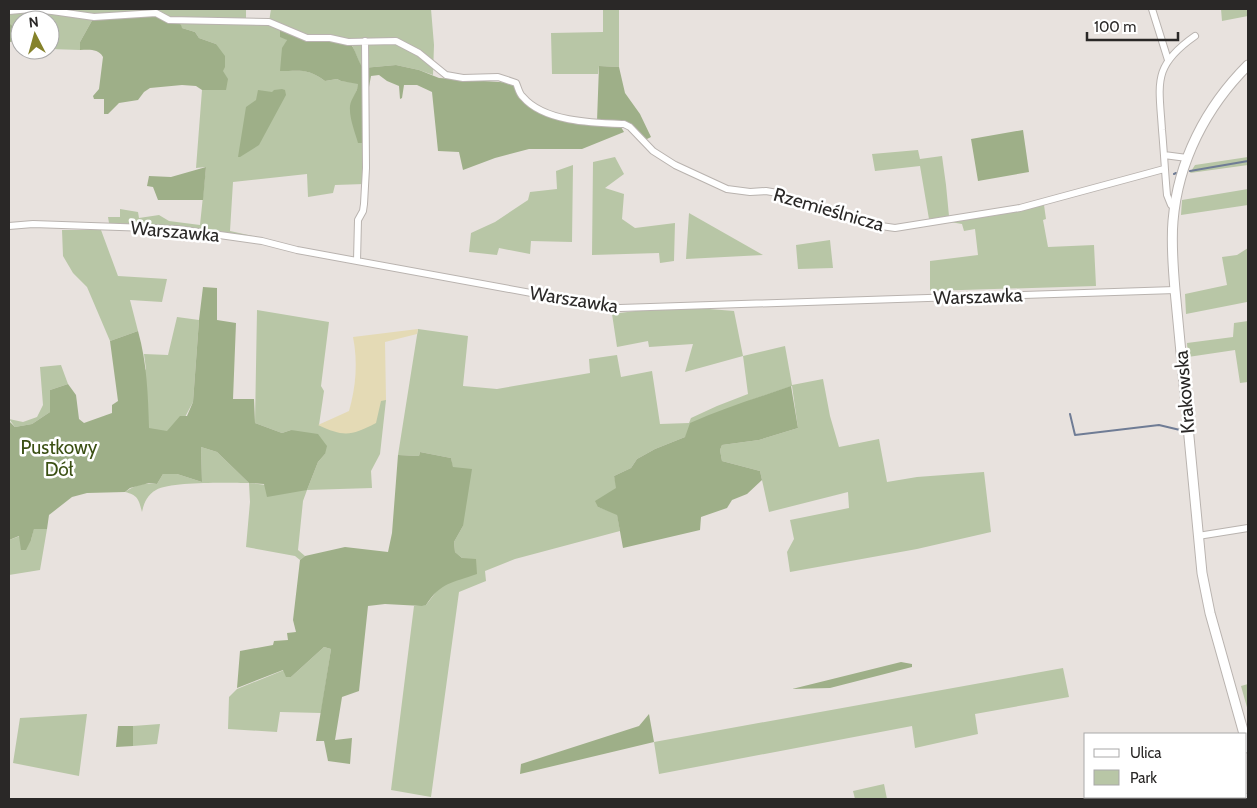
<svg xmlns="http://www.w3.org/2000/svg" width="1257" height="808" viewBox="0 0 1257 808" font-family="Cabin,sans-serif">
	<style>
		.green { fill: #b8c6a6 }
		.forest { fill: #9eaf88 }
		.sand { fill: #e4dab5 }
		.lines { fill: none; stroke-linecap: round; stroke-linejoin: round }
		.stream { stroke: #6f7c95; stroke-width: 2 }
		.minor-casing { stroke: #b9b3af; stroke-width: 8 }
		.tertiary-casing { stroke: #b9b3af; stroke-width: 9 }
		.secondary-casing { stroke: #b9b3af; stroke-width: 11 }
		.minor { stroke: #fff; stroke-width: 6 }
		.tertiary { stroke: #fff; stroke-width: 8 }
		.secondary { stroke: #fff; stroke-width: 9 }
		.labels { text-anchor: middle; stroke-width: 5; stroke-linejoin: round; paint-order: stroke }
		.street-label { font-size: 19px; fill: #2a2827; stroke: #fff }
		.park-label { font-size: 19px; fill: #3b5014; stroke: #fff }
	</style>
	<rect width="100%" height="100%" fill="#e8e2de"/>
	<path class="green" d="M9 9H246V21L269 22 271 9H431L434 45 433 75 419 70 396 65 363 68 360 64 352 45 286 38 287 40 281 71C301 71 308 68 325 81L337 79 341 81 358 83 359 86C355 92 355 98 351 103L363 143 364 184 335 185 333 193 308 197 307 174 233 182 230 231 271 240 199 229 109 223 108 217H120V209L138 212 139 218 159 215 169 221 200 225 206 167 196 168 202 90H226L216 44 199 38 195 32 182 28 94 17 80 42V50L50 49V20H20V32L9 23Z
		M603 9H619V67L599 66 598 74H552L551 33 603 32Z
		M1221 9H1248V16L1222 21Z
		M918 150 920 159 942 156 946 185 949 216 929 219 920 166 875 171 872 154Z
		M615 157 624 174 605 188 624 194 622 219 635 228 675 223 674 261 660 263 659 253 592 255 593 162Z
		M1248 157V165L1190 173 1195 165Z
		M573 165 572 242 531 241 530 254 499 248 497 255 469 252 471 233 495 222 528 200 530 192 557 189 556 171Z
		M1248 189V205L1181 215 1182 200Z
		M1044 205 1046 219 1043 220 1048 247 1094 245 1096 286 930 291V261L978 255 975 229 964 231 962 224 950 222 998 215Z
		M689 213 763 255 686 259Z
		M62 230H101L118 276 167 279 162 302 130 300 138 331 110 341 87 287 73 273 63 256Z
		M830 240 833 268 798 269 796 245Z
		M1248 248V305L1247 302 1186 314 1185 294 1227 285 1222 257 1237 255Z
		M697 308 734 311 743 356 785 346 792 385 823 379 830 416 839 447 879 439 887 482 917 477 984 472 991 532 917 549 790 572 787 552 794 539 790 520 849 508 848 492 769 512 760 471 722 461 720 450 722 445 759 440 798 428 792 386 751 400 685 437 655 449 637 459 631 468 614 476 617 488 598 507 617 514 620 531 515 559 485 571 486 581 459 592 431 797 391 790 414 606 426 605 462 558 455 552 454 542 463 526 451 458 420 452 419 456 398 455 418 329 468 336 463 386 497 389 590 373 589 359 617 355 621 377 652 371 660 424 689 423 691 418 717 406 748 394 743 356 685 372 693 344 649 347 648 341 617 347 612 314 643 310Z
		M257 310 329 322 321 386 324 391 319 425 381 400H386L380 454 371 471 372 488 307 490 303 501 298 550 305 556 300 560 295 556 246 547 250 502 249 483C229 483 172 481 156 490 147 495 144 503 142 512 139 500 138 495 125 492 134 485 146 482 157 484L163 474H177L202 482 201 447 217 452 249 483 307 490 318 462 325 454 291 430 282 433 255 423Z
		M177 317 199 320 193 402 177 432 96 438 146 369 144 354 168 355Z
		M1248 321V382L1240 383 1235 350 1188 357 1187 343 1233 337 1234 323Z
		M61 365 68 384 50 390V412L32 424 15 427 9 419 23 422 37 417 43 405 40 367Z
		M34 528 47 529 40 570 9 575V540L20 536 31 540Z
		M324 647 331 649 321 713 280 712 277 732 228 729 229 697 237 689 284 670 291 677Z
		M1063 668 1069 697 975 714 978 734 915 748 912 726 659 774 654 742Z
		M1248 684V711L1241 686Z
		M87 714 79 776 13 763 20 718Z
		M160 724 157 744 133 746V726Z
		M884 784 887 799H855L853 791Z"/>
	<path class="forest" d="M156 13 179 23 181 25 182 28 195 32 199 38 216 44 225 56V67L223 71 228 79 226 90H202L196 86 182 85 150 88 144 92 138 100 119 103 108 114H104V99H94L93 96 99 89 103 57C98 48 88 50 80 50V42L94 17Z
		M9 23 20 32V41L9 42Z
		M280 30 307 38 349 42C356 49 357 60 363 68L396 65 419 70 439 78 513 83 520 99 541 114 592 125 621 127 624 132 582 149H529L495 158 463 170 459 152 438 151 432 92 417 85H404L402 98 400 99 399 86 387 81 379 75 371 76 369 87 364 89 363 143H358C355 132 349 118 350 106 351 98 358 92 358 84L341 81 337 79 325 81C308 68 300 71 280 71L282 48 287 40 280 37Z
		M599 66 619 67 625 93 640 114 651 137 645 140 630 125 597 121Z
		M282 89 285 90 286 95 259 145 240 157H238L246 107 256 100 258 90 272 92 274 90Z
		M1023 130 1029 172 978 181 971 139Z
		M206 167 203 200H158L153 187 147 186 149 176 171 177Z
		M203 287 217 288V320L236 323 233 399H254L255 423 282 433 291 430 318 434 327 446 325 454 318 462 307 490 267 497 264 484 249 483 217 452 201 447 202 482 177 474H163L157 484 149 483 130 488 125 492 87 493 72 497 49 515 47 529H34L31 540 26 550H21L19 536 9 540V421L15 427 32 424 50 412V390L68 384 76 395 79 419 84 423 112 413V405L118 401 110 341 138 331C147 363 148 395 149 428L167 431 180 416H187L193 402 199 320Z
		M791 386 798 428 759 440 722 445 720 450 722 461 760 471 762 480 747 494 732 500 727 508 701 517 700 530 623 548 617 515 598 507 595 501 616 488 614 476 631 468 637 459 655 449 685 437 690 423C723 408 757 398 791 386Z
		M420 452 451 458 453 467 472 469 463 526 454 542 455 552 462 558 476 559 477 574C452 583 441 582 426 605L422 606 385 604 368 606 359 691 342 697 335 740 352 738 350 764 328 761 324 741H316L331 649 324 647 291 677H286L283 670 237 688 240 651 273 645 274 641 288 640 287 633 296 632 293 620 300 560 305 556 345 547 388 552 392 533 398 455 419 456Z
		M901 662 912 664V667L830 688 792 689Z
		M649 714 654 742 520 774 521 764 639 726Z
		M118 726H133V746L116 747Z"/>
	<path class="sand" d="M418 329 417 334 385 342 386 400 381 401 376 423C351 436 344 437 318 425L349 411C356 387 358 362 353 337Z"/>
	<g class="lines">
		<path class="stream" d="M1190 171 1248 161
			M1174 174 1176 173
			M1070 414 1075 435 1159 425 1180 430"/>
		<g class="minor-casing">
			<path id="minor" d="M1152 9 1168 60
				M9 11 31 9 52 11 94 17 156 13 169 20 269 22 307 38H330L348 42 396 41 419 53 446 75 463 78 498 77 516 83C518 87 519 94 523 97 544 122 594 123 624 124L630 127 653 151 675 165 727 189 750 192 766 191 783 194 802 203 867 224 895 228 1020 208 1164 169
				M1164 155 1187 158
				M1175 206 1171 205 1167 195C1165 173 1164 152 1162 130 1159 83 1152 66 1195 36
				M9 226 33 224 177 229 262 241 297 250 607 307 620 308 1175 290
				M357 261 358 220 363 211 364 204 366 168 365 41
				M1198 536 1248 528"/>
		</g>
		<g class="tertiary-casing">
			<path id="tertiary" d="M1239 799 1248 798"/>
		</g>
		<g class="secondary-casing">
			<path id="secondary" d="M1244 734 1210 613 1202 573 1175 290C1173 267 1171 244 1173 221 1178 161 1206 107 1248 65
				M1246 739 1248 748"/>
		</g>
		<use href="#minor" class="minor"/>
		<use href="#tertiary" class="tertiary"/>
		<use href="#secondary" class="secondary"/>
	</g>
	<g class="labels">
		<g class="street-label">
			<text transform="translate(829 209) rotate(16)" y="7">Rzemieślnicza</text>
			<text transform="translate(175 231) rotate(5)" y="7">Warszawka</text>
			<text transform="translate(978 296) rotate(-2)" y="7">Warszawka</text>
			<text transform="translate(574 299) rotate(9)" y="7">Warszawka</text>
			<text transform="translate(1184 392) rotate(-95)" y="7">Krakowska</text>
		</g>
		<g class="park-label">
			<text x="59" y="454">Pustkowy<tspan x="59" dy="22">Dół</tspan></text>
		</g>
	</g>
	<rect width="1257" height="808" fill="none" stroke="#2a2827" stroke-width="20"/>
	<rect x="1084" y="733" width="162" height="65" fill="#ffffff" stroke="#aaa9a9"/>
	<rect x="1094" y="749" width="25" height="8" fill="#ffffff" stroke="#aaa9a9"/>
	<text x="1130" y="758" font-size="15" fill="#2a2827">Ulica</text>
	<rect x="1094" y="770" width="25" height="15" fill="#b8c6a6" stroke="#aaa9a9"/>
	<text x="1130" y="783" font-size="15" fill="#2a2827">Park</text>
	<g transform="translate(35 35) rotate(354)"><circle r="24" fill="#ffffff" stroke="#aaa9a9"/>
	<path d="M0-4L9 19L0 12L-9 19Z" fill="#85822a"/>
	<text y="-8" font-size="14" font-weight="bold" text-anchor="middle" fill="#2a2827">N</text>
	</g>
	<path d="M1087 32v8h91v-8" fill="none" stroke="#2a2827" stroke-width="2.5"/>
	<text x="1094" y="32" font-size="15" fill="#2a2827" stroke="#ffffff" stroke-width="4" paint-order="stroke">100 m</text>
</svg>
